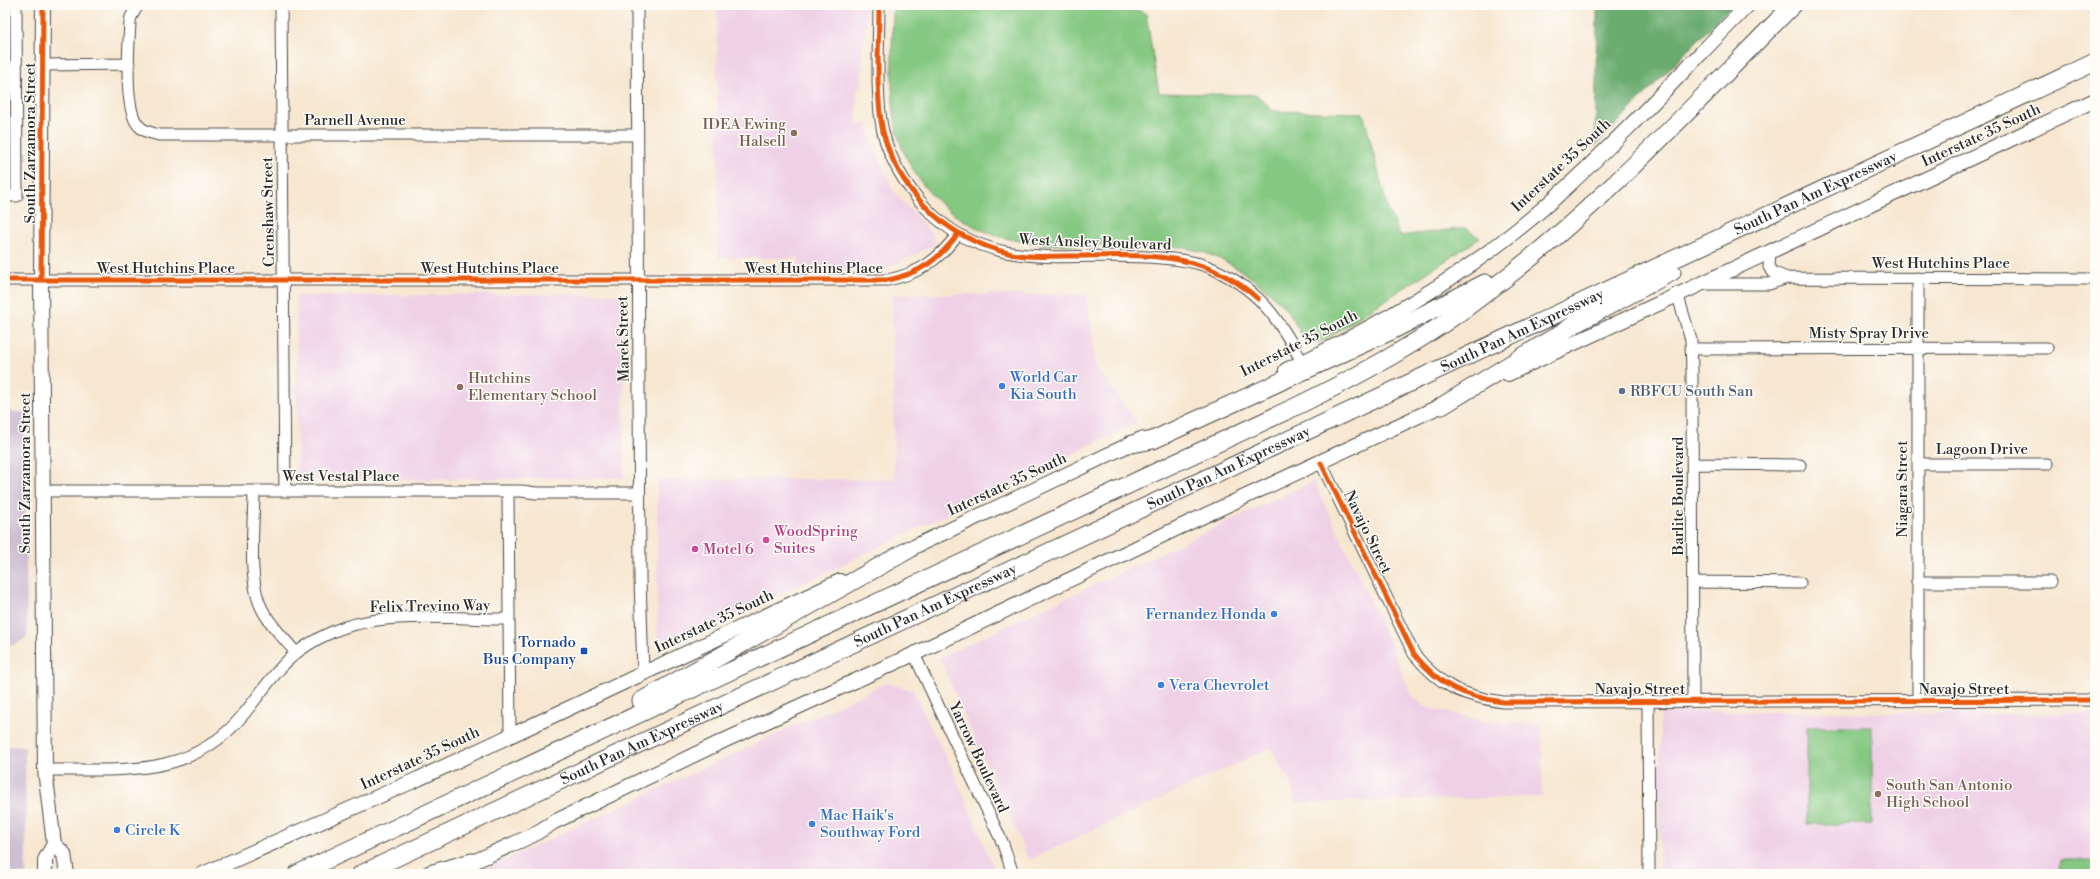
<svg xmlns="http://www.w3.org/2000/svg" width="2100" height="879" viewBox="0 0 2100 879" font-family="'Libre Bodoni',serif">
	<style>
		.built { fill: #efd0e6 }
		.industrial { fill: #cdbed2 }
		.green { fill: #84c881; stroke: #587a56 }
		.forest { fill: #6bac6f; stroke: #4b6c4d }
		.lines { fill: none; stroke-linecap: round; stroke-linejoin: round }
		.minor-casing { stroke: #4a4744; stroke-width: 13 }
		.major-casing { stroke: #4a4744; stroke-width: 16 }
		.highway-casing { stroke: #4a4744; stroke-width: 19 }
		.minor { stroke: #fff; stroke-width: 11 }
		.major { stroke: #fff; stroke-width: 14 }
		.highway { stroke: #fff; stroke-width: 17 }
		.cycleway-casing { stroke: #fdfcf7; stroke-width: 8 }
		.cycleway { stroke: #e8590c; stroke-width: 5 }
		.education-dot { fill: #8d6e63; stroke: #fdfcf7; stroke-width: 1.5 }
		.shop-dot { fill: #3f7fe0; stroke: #fdfcf7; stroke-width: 1.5 }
		.service-dot { fill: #5c6f8a; stroke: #fdfcf7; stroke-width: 1.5 }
		.hotel-dot { fill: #d1479c; stroke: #fdfcf7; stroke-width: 1.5 }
		.transit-dot { fill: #1a4fb4; stroke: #fdfcf7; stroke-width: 1.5 }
		.labels { text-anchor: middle; stroke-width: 3; stroke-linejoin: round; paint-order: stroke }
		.street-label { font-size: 15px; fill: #2b2b2b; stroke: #fdfcf7 }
		.education-label { font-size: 15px; fill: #785e54; stroke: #fdfcf7; text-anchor: start }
		.shop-label { font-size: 15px; fill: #366cbe; stroke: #fdfcf7; text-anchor: start }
		.service-label { font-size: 15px; fill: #4e5e75; stroke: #fdfcf7; text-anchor: start }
		.hotel-label { font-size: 15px; fill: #b23c85; stroke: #fdfcf7; text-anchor: start }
		.transit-label { font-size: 15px; fill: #164399; stroke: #fdfcf7; text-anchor: end }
	</style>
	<rect width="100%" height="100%" fill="#fdfcf7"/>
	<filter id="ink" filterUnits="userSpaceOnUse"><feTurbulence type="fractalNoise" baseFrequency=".025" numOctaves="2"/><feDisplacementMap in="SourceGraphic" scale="8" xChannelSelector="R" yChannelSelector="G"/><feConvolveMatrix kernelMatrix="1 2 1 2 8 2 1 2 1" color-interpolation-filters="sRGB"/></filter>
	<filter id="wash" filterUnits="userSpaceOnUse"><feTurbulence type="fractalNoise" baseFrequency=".012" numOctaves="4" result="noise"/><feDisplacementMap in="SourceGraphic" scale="16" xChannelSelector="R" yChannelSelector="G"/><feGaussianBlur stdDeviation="0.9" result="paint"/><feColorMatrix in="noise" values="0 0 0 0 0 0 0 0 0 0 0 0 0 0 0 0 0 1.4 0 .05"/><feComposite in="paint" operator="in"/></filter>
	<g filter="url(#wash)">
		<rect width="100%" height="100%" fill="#f7e7d1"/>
		<path class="built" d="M717 5H866V23L862 50V86L857 89V124L868 123 872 143 894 192 932 234 936 244 887 268 852 269 832 267H800L799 258H718Z
			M623 294 624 478 297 480 296 296Z
			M892 294 1087 295 1096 367 1137 423 671 647 657 639V480L894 479Z
			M1314 481 1396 657 1411 695 1425 707 1483 721 1542 725V797L1295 803 1292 784 1270 748 1029 860 939 658Z
			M887 683 913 691 955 775 996 874H475Z
			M1660 711 2030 714 2095 713V874H1660Z"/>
		<path class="industrial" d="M5 412H24L27 637 15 645 5 644Z
			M5 746 25 747 26 874H5Z"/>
		<path class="green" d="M893 5H1125L1146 14 1159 93 1257 95 1273 111 1363 113 1388 210 1400 236 1465 228 1480 238 1320 343 1304 339C1297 328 1291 314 1282 305 1261 283 1232 261 1202 252 1179 245 1155 245 1131 245 1060 244 999 254 941 204 920 186 901 154 896 127 889 87 893 45 893 5Z
			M1807 727H1872V824H1807Z
			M2061 860H2095V874H2056L2060 869Z"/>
		<path class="forest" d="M1597 5H1732L1595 146Z"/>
	</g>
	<g filter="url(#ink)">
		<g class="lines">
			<g class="minor-casing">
				<path id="minor" d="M138 5 131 17 130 22C129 45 123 110 139 126 144 132 152 133 159 135H637
					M281 5 285 491
					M637 5 640 579 643 673
					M879 5C879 43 875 96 883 132 890 161 906 186 926 208 992 278 1077 249 1161 258 1176 259 1194 261 1209 267 1258 288 1278 317 1302 362
					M43 65 129 64
					M5 71H16
					M5 196H17L16 5
					M1770 252 1769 267 1774 273 1787 278
					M1918 278V701
					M5 280H888C921 273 938 260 958 234
					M1703 284H1769L1787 278 2095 279
					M1677 293 1691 340 1692 372 1693 701
					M1691 349 2047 348
					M1321 463 1414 654C1440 686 1462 696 1503 702L2095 700
					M1693 464 1800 465
					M1918 464H2047
					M42 491H522L536 493H639
					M254 491C254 524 247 580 262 609 270 625 285 639 296 653
					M508 491 510 736
					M1693 582 1800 583
					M1917 582H2050
					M914 654 1003 844 1013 874
					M1648 701 1649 874
					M45 770C119 769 190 780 243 715 274 677 284 653 332 632 381 610 455 619 509 619"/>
			</g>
			<g class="major-casing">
				<path id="major" d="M43 5 41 280 45 770 54 844 64 854 67 874
					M1286 370C1383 324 1478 268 1557 196 1624 135 1685 69 1748 5
					M1508 374 2095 100
					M901 553 1141 439
					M462 867 533 835 554 822 721 742 914 654 1182 526 1451 401
					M45 874V860L54 844
					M203 874 418 779 840 581"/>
			</g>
			<g class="highway-casing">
				<g id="highway">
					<path d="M1442 406 1577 323 1672 272"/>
					<path d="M1132 444 1153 440 1391 331 1485 283"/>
					<path d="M641 701 910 549"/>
					<path d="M297 874 1299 405C1364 373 1428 338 1486 293 1599 209 1694 104 1793 5"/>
					<path id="s1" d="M361 874 2095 62"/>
					<path d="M430 874 472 862"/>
				</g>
			</g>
			<use href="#minor" class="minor"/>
			<use href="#major" class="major"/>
			<use href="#highway" class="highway"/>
			<g class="cycleway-casing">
				<path id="cycleway" d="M879 5C879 43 875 95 883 132 890 159 904 184 924 205 947 230 978 246 1012 254 1029 258 1048 256 1066 256 1137 256 1201 247 1258 299
					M5 280H888C921 273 938 260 958 234
					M41 280 43 5
					M1321 463 1414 654C1440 686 1462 696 1503 702L2095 700"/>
			</g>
			<use href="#cycleway" class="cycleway"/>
		</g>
	</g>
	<g class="education-dot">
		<circle cx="794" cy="133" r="4"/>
		<circle cx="460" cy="387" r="4"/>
		<circle cx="1878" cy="794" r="4"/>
	</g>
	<g class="shop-dot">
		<circle cx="1002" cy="386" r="4"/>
		<circle cx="1274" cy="614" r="4"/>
		<circle cx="1161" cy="685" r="4"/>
		<circle cx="812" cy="824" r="4"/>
		<circle cx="117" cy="830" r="4"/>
	</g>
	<circle class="service-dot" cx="1622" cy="391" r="4"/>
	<g class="hotel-dot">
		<circle cx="766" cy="540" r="4"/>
		<circle cx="695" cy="549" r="4"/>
	</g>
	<rect class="transit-dot" x="580" y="647" width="8" height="8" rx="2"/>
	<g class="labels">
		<g class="street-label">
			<text x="355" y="125">Parnell Avenue</text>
			<text transform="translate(1981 135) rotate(-25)" y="5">Interstate 35 South</text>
			<text transform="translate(30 143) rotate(-90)" y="5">South Zarzamora Street</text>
			<text transform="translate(1561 165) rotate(-43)" y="5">Interstate 35 South</text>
			<text dy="5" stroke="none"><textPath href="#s1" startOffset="1606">South Pan Am Expressway</textPath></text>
			<text transform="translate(268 212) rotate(-91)" y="5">Crenshaw Street</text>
			<text transform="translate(1095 242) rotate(2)" y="5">West Ansley Boulevard</text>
			<text x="1941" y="268">West Hutchins Place</text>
			<text x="166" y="273">West Hutchins Place</text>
			<text x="490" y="273">West Hutchins Place</text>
			<text x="814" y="273">West Hutchins Place</text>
			<text dy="5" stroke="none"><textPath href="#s1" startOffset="1282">South Pan Am Expressway</textPath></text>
			<text x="1869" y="338">Misty Spray Drive</text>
			<text transform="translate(623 339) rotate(-91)" y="5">Marek Street</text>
			<text transform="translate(1299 343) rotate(-27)" y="5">Interstate 35 South</text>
			<text x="1982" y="454">Lagoon Drive</text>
			<text dy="5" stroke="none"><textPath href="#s1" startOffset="958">South Pan Am Expressway</textPath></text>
			<text transform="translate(25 473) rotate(-90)" y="5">South Zarzamora Street</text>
			<text x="341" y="481">West Vestal Place</text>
			<text transform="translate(1007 484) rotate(-25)" y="5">Interstate 35 South</text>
			<text transform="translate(1902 489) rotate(-90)" y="5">Niagara Street</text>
			<text transform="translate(1678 496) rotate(-90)" y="5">Barlite Boulevard</text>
			<text transform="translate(1368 532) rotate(64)" y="5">Navajo Street</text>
			<text dy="5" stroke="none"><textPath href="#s1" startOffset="634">South Pan Am Expressway</textPath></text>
			<text transform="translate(430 606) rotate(-1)" y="5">Felix Trevino Way</text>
			<text transform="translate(714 621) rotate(-25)" y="5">Interstate 35 South</text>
			<text x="1640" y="694">Navajo Street</text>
			<text x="1964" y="694">Navajo Street</text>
			<text dy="5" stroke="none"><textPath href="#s1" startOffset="310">South Pan Am Expressway</textPath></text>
			<text transform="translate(979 757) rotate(65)" y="5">Yarrow Boulevard</text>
			<text transform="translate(420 758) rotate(-25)" y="5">Interstate 35 South</text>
		</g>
		<g class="education-label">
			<text x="786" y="129" text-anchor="end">IDEA Ewing<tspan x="786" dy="17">Halsell</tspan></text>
			<text x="468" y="383">Hutchins<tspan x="468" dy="17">Elementary School</tspan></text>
			<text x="1886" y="790">South San Antonio<tspan x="1886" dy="17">High School</tspan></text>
		</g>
		<g class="shop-label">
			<text x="1010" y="382">World Car<tspan x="1010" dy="17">Kia South</tspan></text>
			<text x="1266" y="619" text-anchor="end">Fernandez Honda</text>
			<text x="1169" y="690">Vera Chevrolet</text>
			<text x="820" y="820">Mac Haik's<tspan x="820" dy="17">Southway Ford</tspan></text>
			<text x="125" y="835">Circle K</text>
		</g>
		<g class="service-label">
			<text x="1630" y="396">RBFCU South San</text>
		</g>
		<g class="hotel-label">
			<text x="774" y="536">WoodSpring<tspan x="774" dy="17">Suites</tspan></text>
			<text x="703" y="554">Motel 6</text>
		</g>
		<g class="transit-label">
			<text x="576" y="647">Tornado<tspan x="576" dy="17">Bus Company</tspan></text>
		</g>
	</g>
	<rect width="2100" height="879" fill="none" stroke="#fdfcf7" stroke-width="20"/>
</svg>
